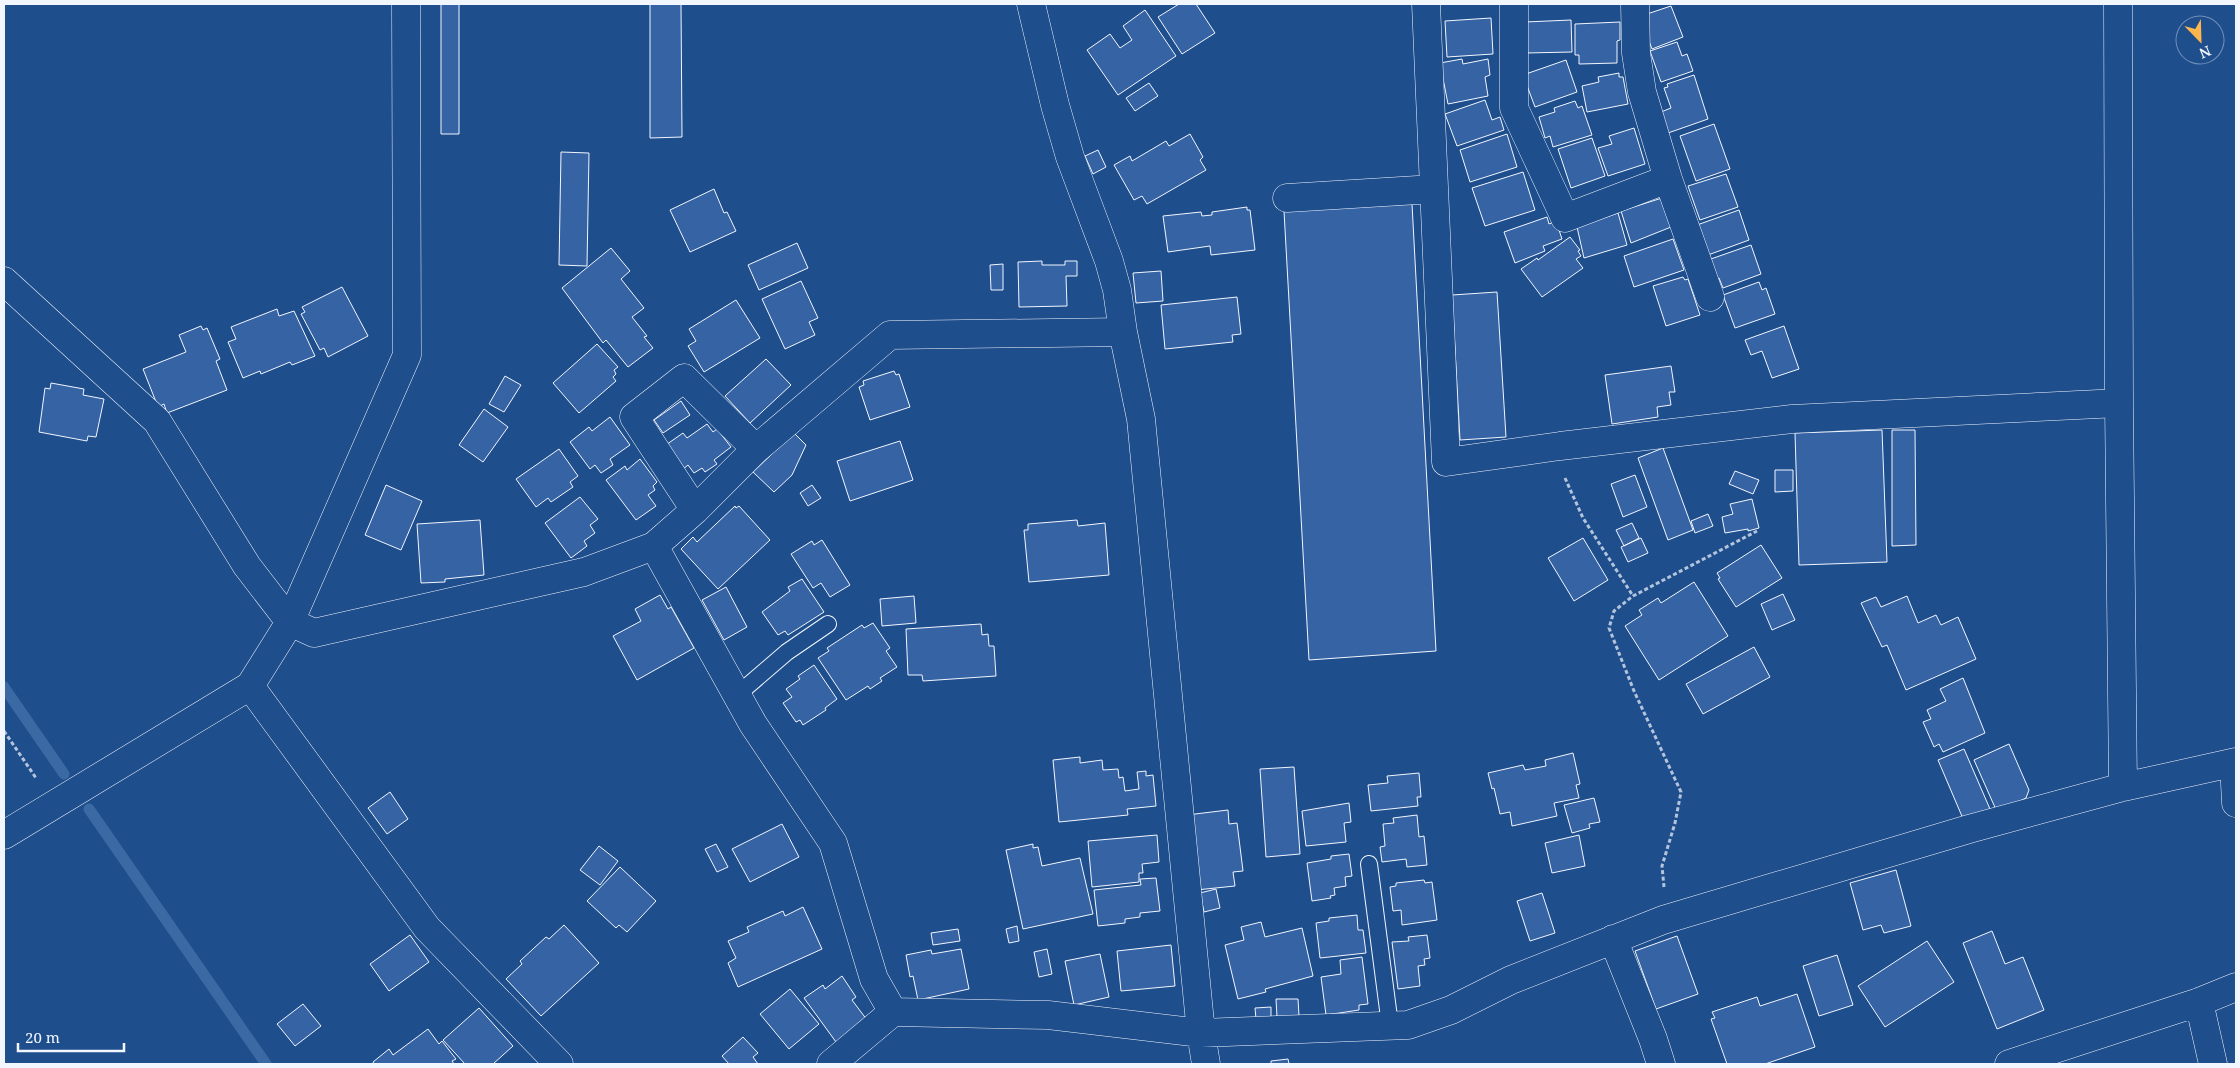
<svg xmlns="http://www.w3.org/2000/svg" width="2240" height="1068" viewBox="0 0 2240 1068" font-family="'Noto Serif',serif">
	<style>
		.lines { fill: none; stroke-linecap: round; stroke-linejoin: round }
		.stream { stroke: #3b69a3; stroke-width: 11 }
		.building { fill: #3563a3; stroke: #f2f6ff }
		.lane-casing { stroke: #f2f6ff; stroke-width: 18 }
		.street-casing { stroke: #f2f6ff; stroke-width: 29 }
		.path { stroke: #b3c4dc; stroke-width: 3; stroke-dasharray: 4 2.5; stroke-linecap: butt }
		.lane { stroke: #1f4e8c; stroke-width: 16 }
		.street { stroke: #1f4e8c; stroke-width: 28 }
	</style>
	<rect width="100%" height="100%" fill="#1f4e8c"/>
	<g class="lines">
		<path class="stream" d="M4 687 64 774
			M89 809 266 1064"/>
	</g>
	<path class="building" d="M441 4H459V134H441Z
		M650 4H681L682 137 650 138Z
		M1179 4H1196L1215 33 1182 54 1158 17Z
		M1671 6 1683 37 1652 49 1643 25 1644 15Z
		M1145 10 1176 56 1118 95 1087 50 1110 34 1120 48 1132 40 1123 26Z
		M1491 18 1493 54 1447 57 1445 21Z
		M1571 20 1572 52 1526 53 1525 22Z
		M1620 22V40L1617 41V63L1579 64V55H1575V24Z
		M1677 42 1682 56 1687 54 1693 71 1661 82 1650 51Z
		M1462 59 1463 64 1488 59 1490 75 1485 77 1488 96 1448 104 1440 63Z
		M1566 60 1577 92 1535 107 1523 75Z
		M1619 73V77H1623L1628 104 1587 112 1582 86 1599 82 1598 77Z
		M1694 75 1708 119 1668 133 1661 112 1671 108 1664 88 1668 87 1667 84Z
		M1149 83 1158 96 1135 111 1126 98Z
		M1485 100 1492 120 1500 117 1504 130 1457 146 1445 114Z
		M1575 101 1578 108 1582 106 1592 135 1553 147 1550 136 1545 138 1539 117 1555 112 1554 108Z
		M1714 124 1730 169 1696 181 1680 136Z
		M1634 128 1645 164 1608 176 1598 148 1612 144 1609 136Z
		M1190 134 1203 157 1200 160 1206 170 1147 204 1142 196 1134 200 1114 165 1130 156 1132 161 1166 141 1169 146Z
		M1507 134 1517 167 1470 182 1460 150Z
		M1592 138 1605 176 1571 188 1558 149Z
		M1098 150 1106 167 1093 174 1085 156Z
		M561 152 589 153 587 266 559 265Z
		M1523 172 1535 210 1485 226 1472 188Z
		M1726 174 1738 207 1700 220 1688 186Z
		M714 189 724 213 727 212 736 231 690 252 670 210Z
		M1662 198 1671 227 1631 243 1621 211Z
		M1412 204 1436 651 1309 660 1284 211Z
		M1247 207V210H1250L1255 250 1211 255 1210 246 1168 252 1163 216 1201 212 1202 216 1212 215V212Z
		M1739 210 1749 240 1708 255 1697 225Z
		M1618 213 1627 245 1584 258 1577 227Z
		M1547 217 1549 224 1556 221 1562 239 1543 246 1545 251 1515 263 1504 232Z
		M1570 237 1580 250 1578 251 1581 256 1576 259 1583 268 1542 297 1521 269 1537 258 1538 260Z
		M1673 239 1684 270 1634 287 1624 256Z
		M797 243 808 268 759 290 748 265Z
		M1751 245 1761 274 1723 288 1719 278 1715 280 1708 260Z
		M611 248 630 271 621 279 644 308 632 317 647 336 644 337 653 348 628 367 606 340 603 343 562 288Z
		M1042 261V265H1065V261H1077V276H1066L1067 306 1019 307 1018 262Z
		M1003 264V290H991L990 265Z
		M1161 271 1163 301 1136 303 1133 273Z
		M1683 277 1685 280 1688 279 1700 315 1666 326 1653 286Z
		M801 281 818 318 809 322 815 335 785 349 762 299Z
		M1759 282 1762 290 1766 288 1775 314 1735 328 1723 295Z
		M342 287 368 336 328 357 324 348 320 350 301 314 305 312 302 307Z
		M1497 292 1506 437 1460 440 1452 295Z
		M1237 297 1241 334 1232 335 1233 342 1165 349 1161 305Z
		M736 300 760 338 704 372 688 346 696 341 689 329Z
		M277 309 279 316 294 311 315 356 292 365 290 362 261 374 260 371 243 378 228 342 236 339 231 327Z
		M201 326 203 330 207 328 220 359 216 361 227 390 167 413 164 404 158 407 143 369 186 352 179 335Z
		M1784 326 1799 369 1772 378 1762 351 1751 355 1745 340Z
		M597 344 618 367 614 370 616 374 613 377 616 381 579 413 553 383Z
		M766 359 791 385 750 423 725 396Z
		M1671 366 1675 392H1669L1671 405 1657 407 1658 417 1612 424 1605 375Z
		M894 371 896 375 899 374 910 407 870 420 859 387 864 385 863 381Z
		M505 376 521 385 504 412 489 404Z
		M51 383 84 389 83 395 104 399 96 437 88 436 87 441 39 432 45 388 50 389Z
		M681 401 690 415 663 433 654 420Z
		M484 409 508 427 483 462 459 445Z
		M610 417 630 445 610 459 613 465 601 473 595 465 590 469 570 442 589 427 592 431Z
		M707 424 713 432 717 429 731 447 714 460 717 464 705 472 702 468 694 473 688 465 681 471 663 447 683 433 687 438Z
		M1882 430 1887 562 1799 565 1795 433Z
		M1892 430H1915L1916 545 1892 546Z
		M794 433 806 445 792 475 774 492 753 472Z
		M900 441 913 480 850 501 837 461Z
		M1663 448 1693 530 1668 540 1638 458Z
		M559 449 578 476 570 482 573 487 551 502 548 498 536 507 516 479Z
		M640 459 657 482 653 486 655 490 648 495 656 506 636 520 606 480 625 466 627 470Z
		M1775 470H1793V491L1775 492Z
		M1735 471 1759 480 1753 494 1729 484Z
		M1635 475 1647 507 1623 517 1611 484Z
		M386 485 422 501 401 550 365 535Z
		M812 485 821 498 808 506 800 493Z
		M580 497 598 519 590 525 595 533 584 541 587 546 571 558 545 523Z
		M1752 499 1759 528 1748 531V529L1725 533 1722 517 1733 514 1730 504Z
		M735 506 736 508 739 506 770 540 718 589 681 549 693 537 697 542Z
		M1708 514 1713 526 1695 533 1691 521Z
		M480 520 484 575 445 579V582L421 583 417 524Z
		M1077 520 1078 526 1105 523 1109 575 1029 582 1024 530H1028V524Z
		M1632 523 1639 538 1624 546 1616 530Z
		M1583 538 1608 580 1574 601 1548 558Z
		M1641 538 1648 553 1628 562 1621 547Z
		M822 540 850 585 830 597 821 583 813 588 791 554 812 541 814 545Z
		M1761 545 1782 578 1736 607 1718 579 1720 578 1717 573Z
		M802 579 824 612 788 635 785 631 778 635 762 612 790 591 788 587Z
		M1694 582 1728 636 1659 680 1625 626 1642 615 1639 610 1658 598 1661 603Z
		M726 587 747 627 724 640 702 600Z
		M1783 594 1795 620 1772 630 1761 604Z
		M660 595 668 609 671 607 694 648 637 680 613 636 641 621 635 609Z
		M914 596 916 623 882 626 880 599Z
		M1907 596 1918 623 1936 615 1941 625 1958 617 1976 659 1906 690 1887 645 1882 647 1861 603 1876 597 1881 607Z
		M873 623 890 648 886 651 897 667 880 678 882 681 870 689 868 686 846 700 818 658 829 651 827 648 862 625 864 628Z
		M981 624 982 635 988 634 989 646H994L996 676 923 681 922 675H908L906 629Z
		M1754 647 1770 677 1703 714 1686 684Z
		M814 665 837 699 825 708 826 710 803 725 800 720 796 722 783 703 792 697 786 689 800 679 798 676Z
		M1963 678 1985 733 1943 752 1939 744 1934 747 1923 722 1931 719 1927 710 1946 701 1940 689Z
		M2009 744 2029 790 2026 798 1997 812 1974 760Z
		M1964 749 1990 809 1964 821 1938 760Z
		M1573 753 1580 784 1576 785 1579 798 1554 803 1557 816 1512 826 1510 812 1500 814 1494 788 1492 789 1488 773 1523 765 1525 770 1546 766 1545 760Z
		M1080 757V763L1102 760 1103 770 1118 769 1119 778 1123 777 1125 791 1139 789 1137 772 1146 771V776L1153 775 1156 806 1127 809 1128 815 1059 822 1053 760Z
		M1294 767 1300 854 1266 857 1260 769Z
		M1419 773 1421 797H1417L1418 806 1371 811 1368 785 1388 783 1387 776Z
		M390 792 408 819 387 834 368 808Z
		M1594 798 1600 822 1589 824 1590 828 1572 833 1564 805Z
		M1349 803 1351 822 1344 823 1346 842 1306 846 1302 811Z
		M1228 810 1229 824 1237 823 1243 871 1233 872 1235 886 1196 890 1187 815Z
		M1417 815 1419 837 1424 836 1427 865 1407 867 1406 859 1382 862 1380 847 1385 846 1383 824 1394 823 1393 818Z
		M782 824 799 857 750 882 732 849Z
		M1157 835 1159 862 1142 864 1143 873H1139V882L1092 887 1088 841Z
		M1579 835 1585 866 1552 873 1545 843Z
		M716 844 728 867 717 872 705 849Z
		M1033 844V848L1038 847 1042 866 1080 858 1093 914 1023 929 1006 850Z
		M599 846 618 861 600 885 580 870Z
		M1349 854 1352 876 1345 877 1346 886 1334 888 1335 895 1330 896 1331 898 1312 901 1307 863 1331 859V856Z
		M620 867 656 901 627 932 619 925 616 928 587 901Z
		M1896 870 1911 926 1884 933 1881 925 1863 930 1850 883Z
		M1156 878 1160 911 1140 913V917L1125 919V923L1098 926 1094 890 1141 885 1140 879Z
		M1424 880 1425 883 1432 882 1437 920 1402 925 1401 910 1393 911 1390 887 1396 886V883Z
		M1216 889 1220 908 1204 912 1200 893Z
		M1542 893 1555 933 1530 941 1517 901Z
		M803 907 822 949 738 987 728 963 736 958 728 941 749 932 747 927 783 911 785 916Z
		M1357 915 1358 930H1363L1366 953 1320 958 1316 923 1329 921V918Z
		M1261 922 1265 937 1302 928 1313 976 1265 989 1266 992 1238 999 1225 945 1244 940 1241 927Z
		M564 925 599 963 541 1016 506 979 522 964 520 961 546 937 549 939Z
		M1017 926 1019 941 1009 943 1006 929Z
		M958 929 960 941 933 945 931 933Z
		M1992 931 2005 964 2023 957 2044 1010 1997 1029 1963 943Z
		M410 935 429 962 389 991 370 964Z
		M1427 935 1430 958 1424 959 1425 965 1418 966 1420 986 1398 989 1392 942 1409 941 1408 937Z
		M1677 936 1698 994 1656 1009 1635 951Z
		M1927 941 1954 982 1885 1027 1858 986Z
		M1171 945 1175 986 1121 991 1117 951Z
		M961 949 969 989 918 1000 913 976 910 977 906 955 931 950 932 954Z
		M1047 949 1052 974 1039 977 1034 952Z
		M1100 954 1109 997 1074 1005 1065 961Z
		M1837 955 1853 1005 1819 1016 1803 966Z
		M1362 957 1368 1004 1359 1005V1010L1326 1015 1321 977 1341 974 1340 960Z
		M842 976 856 997 852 1000 867 1020 836 1042 804 998 823 985 825 989Z
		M790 989 819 1024 789 1049 760 1014Z
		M1797 994 1815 1047 1765 1064H1727L1711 1019 1715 1018 1712 1012 1757 997 1760 1006Z
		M1276 999H1298L1299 1016 1277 1017Z
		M303 1004 321 1026 295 1046 277 1024Z
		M1271 1007V1018L1256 1019 1255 1008Z
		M479 1008 513 1046 493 1064H465L443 1040Z
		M428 1029 439 1044 442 1041 456 1059 452 1061 454 1064H374L373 1062 389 1049 393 1055Z
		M743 1037 758 1053 753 1057 758 1064H729L722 1056Z
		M1288 1059 1289 1064H1271V1061Z"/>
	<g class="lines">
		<g class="lane-casing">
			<path id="lane" d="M737 695 787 652 828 624
				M1369 864 1390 1025"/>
		</g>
		<g class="street-casing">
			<path id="street" d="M1031 4 1055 105 1070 157 1109 261 1117 290 1123 332 1141 419 1201 1033 1206 1064
				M1426 4 1446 462 1560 446 1792 419 2119 403
				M1514 4V108L1565 218 1668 179
				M1635 4 1636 53 1642 92 1668 179 1710 297
				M2118 4 2119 403 2123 787
				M1287 198 1434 189
				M4 281 157 421 247 566 290 622 314 633 584 572 654 546 695 510 756 449 890 335 1123 332
				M695 510 634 417 684 378 756 449
				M654 546 753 724 833 843 874 979 893 1012 1048 1015 1201 1033 1408 1025 1451 1010 1511 980 1663 920 1969 829 2123 787 2236 762
				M250 686 427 928 559 1064
				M2234 763 2236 803
				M4 835 250 686 290 622 407 355 406 4
				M1613 939 1653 1039 1661 1064
				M2199 1002 2213 1064
				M831 1064 893 1012
				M2009 1064 2199 1002 2236 987"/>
		</g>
		<path class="path" d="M1565 478 1583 518 1633 596
			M4 731 36 778
			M1664 887 1662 866 1675 823 1681 792 1634 691 1609 628 1614 611 1633 596 1757 531"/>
		<use href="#lane" class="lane"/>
		<use href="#street" class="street"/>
	</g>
	<rect width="2240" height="1068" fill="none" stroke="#f2f6ff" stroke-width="10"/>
	<g transform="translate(2200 40) rotate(157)"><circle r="24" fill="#1f4e8c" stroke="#7391ba"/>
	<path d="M0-4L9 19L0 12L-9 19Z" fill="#ffb74d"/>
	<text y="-8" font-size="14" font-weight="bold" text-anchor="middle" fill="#f2f6ff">N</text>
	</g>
	<path d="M18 1043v8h106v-8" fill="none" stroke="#f2f6ff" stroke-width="2.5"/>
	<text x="25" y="1043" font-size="15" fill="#f2f6ff" stroke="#1f4e8c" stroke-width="4" paint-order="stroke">20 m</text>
</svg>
